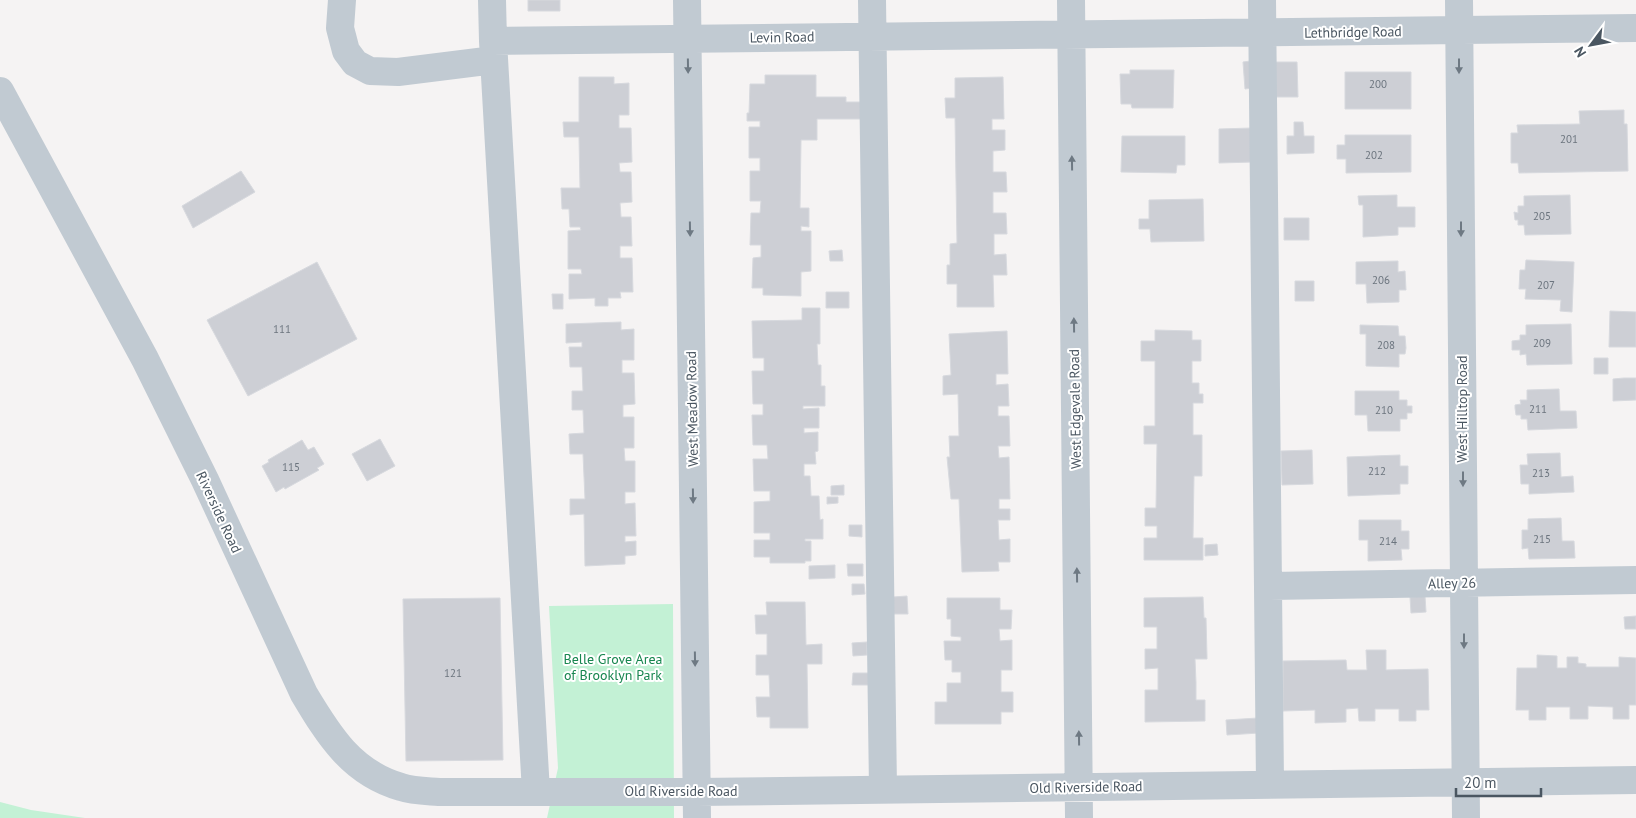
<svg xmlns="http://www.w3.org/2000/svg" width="1636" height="818" viewBox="0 0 1636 818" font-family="'PT Sans',sans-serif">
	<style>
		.green { fill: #c3f1d5 }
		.building { fill: #cdcfd5; stroke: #d7d9de }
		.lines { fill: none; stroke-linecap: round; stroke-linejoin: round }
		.minor { stroke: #c1cad2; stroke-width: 28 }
		.oneway { fill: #6e7983 }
		.labels { text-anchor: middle; stroke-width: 4; stroke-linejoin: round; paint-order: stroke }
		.number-label { font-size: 11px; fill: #6b747e }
		.street-label { font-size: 14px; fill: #4a5661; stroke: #fff }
		.park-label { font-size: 14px; fill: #17864f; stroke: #fff }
	</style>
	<rect width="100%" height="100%" fill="#f5f3f3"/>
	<path class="green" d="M673 604 674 818H547L558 768 549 606Z
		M0 802 31 810 85 818H0Z"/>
	<path class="building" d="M528 0H560V11H528Z
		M1258 60 1260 87 1245 89 1243 62Z
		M1272 62H1297L1298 97H1272Z
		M1130 70H1174L1173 108H1132L1131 104H1121L1120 74H1130Z
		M1345 72H1411V109H1345Z
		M765 75H816V97H846V102H865V119H817V140H801L800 208H809V227L801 226V231H811V271L801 272V296L763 295V288H752L753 258 761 257V245H750L751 213H760L761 201H750V171H760V158H749V127H760V121H747V113H749L750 84H765Z
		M579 77H614V84L629 83V115H619V128H631L632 162 619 163 620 172H631L632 202 620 203 621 217H631L632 246H620V258H632L633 292H620L621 298H608V306H595V298L569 299V274H582L581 269H568V231L581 230 580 227H570L569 209H562L561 188H580L579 137H564L563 122H579Z
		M1003 77 1004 119H992V130H1005V150L993 151V172H1006L1007 192H993V213H1006L1007 234H994V255L1006 254 1007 275H993L994 307H957V284H947V265H950V244L957 243 955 118H946L945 98H955V78Z
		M1624 110V124H1627L1628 171 1519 173 1518 163H1511V133H1518L1517 125 1580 124 1579 111Z
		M1294 122H1303L1304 136H1314V153L1287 154V136H1294Z
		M1252 128 1253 162 1219 163V129Z
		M1345 135H1411V172L1346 173V159H1337V145H1345Z
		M1122 136H1185V165H1177L1176 173 1121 172Z
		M241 171 255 192 193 228 182 206Z
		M1397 195V207H1415V227H1398V235L1363 237V205H1359L1358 196Z
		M1570 195 1571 234 1525 235 1524 225H1518V220H1515L1514 212 1518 213V206H1524V196Z
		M1203 199 1204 241 1151 242 1150 229H1139V219H1149V200Z
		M1284 218H1309V240H1284Z
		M842 250 843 261H830L829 251Z
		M1526 260 1574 262 1572 312 1560 311 1561 300 1525 299 1526 289H1519L1520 270H1525Z
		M1398 261V272L1405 271 1406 290H1399V302L1367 303 1366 284H1356V262Z
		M317 262 357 339 248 396 207 320Z
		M1295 281H1314V301H1295Z
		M826 292H849V308H826Z
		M552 294H563V309H553Z
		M802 308H820V344H817L818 365H821V386H825V406H803V409L819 408V428H804V433L818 432V451L815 452 816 464H804V476H810L811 496H819L820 520 823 519V539H805V541H811V561H805V563H770V557H754V540H770V533H754V502L770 501V491H754L753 459H768L767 445H753L752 415H763V404H753L752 371H764V358H753L752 321 802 320Z
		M1610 311 1636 312V347H1609Z
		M621 322V330L634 329V360H622V373H634L635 404 623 405V417H634V448H624L625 461H635V492H625V504L635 503 636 536H625V542L636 541V555L625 556V564L585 566 584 514 570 515V499H585L583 454H570L569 434 584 433 583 410H572V391H583L582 367H570L569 347H582V342L566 343V324Z
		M1571 324 1572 364 1527 365 1526 354 1520 355V350H1512V341L1520 340V335H1526V325Z
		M1360 325 1398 326 1399 336H1405L1406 348 1405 354H1399V367L1366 366V334H1360Z
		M1155 330 1192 331V340H1201V361H1192V383H1199V394H1203V403H1193V435H1202V476H1194L1193 538H1203V560H1144V538H1157V526H1145V508H1156L1157 444H1144V426H1155V361H1141V341H1155Z
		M1007 331 1008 374H996V385L1008 384 1009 406H998V416H1009L1010 446H998L999 458 1009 457 1010 499H999V509H1010V520H998L999 540 1010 539V562H998L999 571 962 572 959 499H951L947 457H950L949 436H959L958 394 943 395V376L951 375V374L949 334Z
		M1594 358H1608V374H1594Z
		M1624 378H1636V400L1613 401V379Z
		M1559 389 1560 411H1576L1577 428 1528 430 1527 419H1521V415H1516L1515 408V405L1521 404 1520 400H1527V390Z
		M1355 391H1399V400H1407V406H1412V413H1407V419H1400V431H1368L1367 415H1355Z
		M380 439 395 466 367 481 352 454Z
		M302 440 308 450 314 447 324 464 317 468 319 470 285 489 284 487 276 492 262 466 269 462 268 460Z
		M1312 450 1313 484 1282 485 1281 451Z
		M1560 453 1561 477 1573 476 1574 492 1529 494V484H1521L1520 465H1528L1527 454Z
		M1400 455V466H1408V484H1400V494L1348 496 1347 457Z
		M844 485V495H831V486Z
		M827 497H838V503L827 504Z
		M1561 518 1562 541H1574L1575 558 1529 559 1528 548 1522 549V530H1528V519Z
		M1359 520H1401V531H1409V549H1401L1402 560 1368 561V540H1359Z
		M849 525H862V537L849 536Z
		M1217 544 1218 555 1205 556V545Z
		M847 564H863V576H848Z
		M835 565V578L809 579V566Z
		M852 584H864L865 594 852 595Z
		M907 596 908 614H893V597Z
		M1425 596 1426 612 1411 613 1410 597Z
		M1203 597 1204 618H1206L1207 657V659H1195L1196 683V700H1205V721L1145 722V690H1158V668L1145 669V649H1157V627H1144V598Z
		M500 598 503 760 406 761 403 599Z
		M947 598H1000V610H1012L1011 629H999L1000 641 1012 640V670H1001V692H1013V712H1001V724H935V702H947V683H961V672H952V660H945L944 641H961V637L951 636V619H947Z
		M766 602H805L806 645 822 644V664H807L808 728H770V717H757L756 697H770L769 675H756V655H767V634H756L755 615H767Z
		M1636 616V629H1625L1624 617Z
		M867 642V655L853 656 852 643Z
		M1366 650H1386V670L1428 669 1429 710H1416V721H1399V709H1375V721H1359L1358 708 1346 709V722L1315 723V710L1283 711V661L1346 660 1347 670H1367Z
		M1537 655 1557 656V668H1567V657H1578V663L1586 664V667H1619V657L1636 658V705H1629V719H1613V707L1588 706V719H1570V707H1546V720H1529V710H1516L1517 668H1537Z
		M853 673H871V685H852Z
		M1258 718 1259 733 1227 735 1226 720Z"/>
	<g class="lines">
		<path class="minor" d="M342 0 340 28 346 51 355 63 370 71 398 72 494 60
			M492 0 493 41 536 792
			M687 0 697 818
			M872 0 883 789
			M1071 0 1079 818
			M1262 0 1270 784
			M1459 0 1466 818
			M493 41 1636 28
			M0 91 145 359 205 480 304 694C329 736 352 773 401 787 413 791 427 791 439 792H697L1636 780
			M1268 586 1636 580"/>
	</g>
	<defs><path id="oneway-solid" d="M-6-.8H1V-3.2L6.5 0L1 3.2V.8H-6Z" transform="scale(1.25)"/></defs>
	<g class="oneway">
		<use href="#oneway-solid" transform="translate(688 66) rotate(89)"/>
		<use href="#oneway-solid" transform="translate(1459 66) rotate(90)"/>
		<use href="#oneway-solid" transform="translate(1072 163) rotate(-91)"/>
		<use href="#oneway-solid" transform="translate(690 229) rotate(89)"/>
		<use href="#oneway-solid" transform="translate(1461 229) rotate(90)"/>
		<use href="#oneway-solid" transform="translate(1074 325) rotate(-91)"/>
		<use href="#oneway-solid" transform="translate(1463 479) rotate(90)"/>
		<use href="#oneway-solid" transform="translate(693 496) rotate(89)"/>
		<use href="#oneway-solid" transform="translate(1077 575) rotate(-91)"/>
		<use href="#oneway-solid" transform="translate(1464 641) rotate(90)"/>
		<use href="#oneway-solid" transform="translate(695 659) rotate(89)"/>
		<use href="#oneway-solid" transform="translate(1079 738) rotate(-91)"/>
	</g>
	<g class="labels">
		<g class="number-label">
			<text x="1378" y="88">200</text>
			<text x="1569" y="143">201</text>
			<text x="1374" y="159">202</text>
			<text x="1542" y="220">205</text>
			<text x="1381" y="284">206</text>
			<text x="1546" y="289">207</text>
			<text x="282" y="333">111</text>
			<text x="1542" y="347">209</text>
			<text x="1386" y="349">208</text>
			<text x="1538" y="413">211</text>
			<text x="1384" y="414">210</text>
			<text x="291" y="471">115</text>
			<text x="1377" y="475">212</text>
			<text x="1541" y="477">213</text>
			<text x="1542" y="543">215</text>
			<text x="1388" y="545">214</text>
			<text x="453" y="677">121</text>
		</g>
		<g class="street-label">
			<text transform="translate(1353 32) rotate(-1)" y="5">Lethbridge Road</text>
			<text transform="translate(782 37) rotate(-1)" y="5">Levin Road</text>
			<text transform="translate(692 409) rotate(-91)" y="5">West Meadow Road</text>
			<text transform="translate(1075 409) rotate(-91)" y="5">West Edgevale Road</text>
			<text transform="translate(1462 409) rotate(-90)" y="5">West Hilltop Road</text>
			<text transform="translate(219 512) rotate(65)" y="5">Riverside Road</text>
			<text transform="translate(1452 583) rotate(-1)" y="5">Alley 26</text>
			<text transform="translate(1086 787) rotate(-1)" y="5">Old Riverside Road</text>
			<text x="681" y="796">Old Riverside Road</text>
		</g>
		<g class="park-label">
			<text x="613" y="664">Belle Grove Area<tspan x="613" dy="16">of Brooklyn Park</tspan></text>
		</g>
	</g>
	<g transform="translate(1591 45) rotate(238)" stroke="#ffffff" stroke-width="4" paint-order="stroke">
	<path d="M0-4L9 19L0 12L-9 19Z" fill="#4a5661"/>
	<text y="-8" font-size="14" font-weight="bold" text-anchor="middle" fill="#4a5661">N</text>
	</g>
	<path d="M1456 788v8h85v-8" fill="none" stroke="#4a5661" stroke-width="2.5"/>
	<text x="1464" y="788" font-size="15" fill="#4a5661" stroke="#ffffff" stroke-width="4" paint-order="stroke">20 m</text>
</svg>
